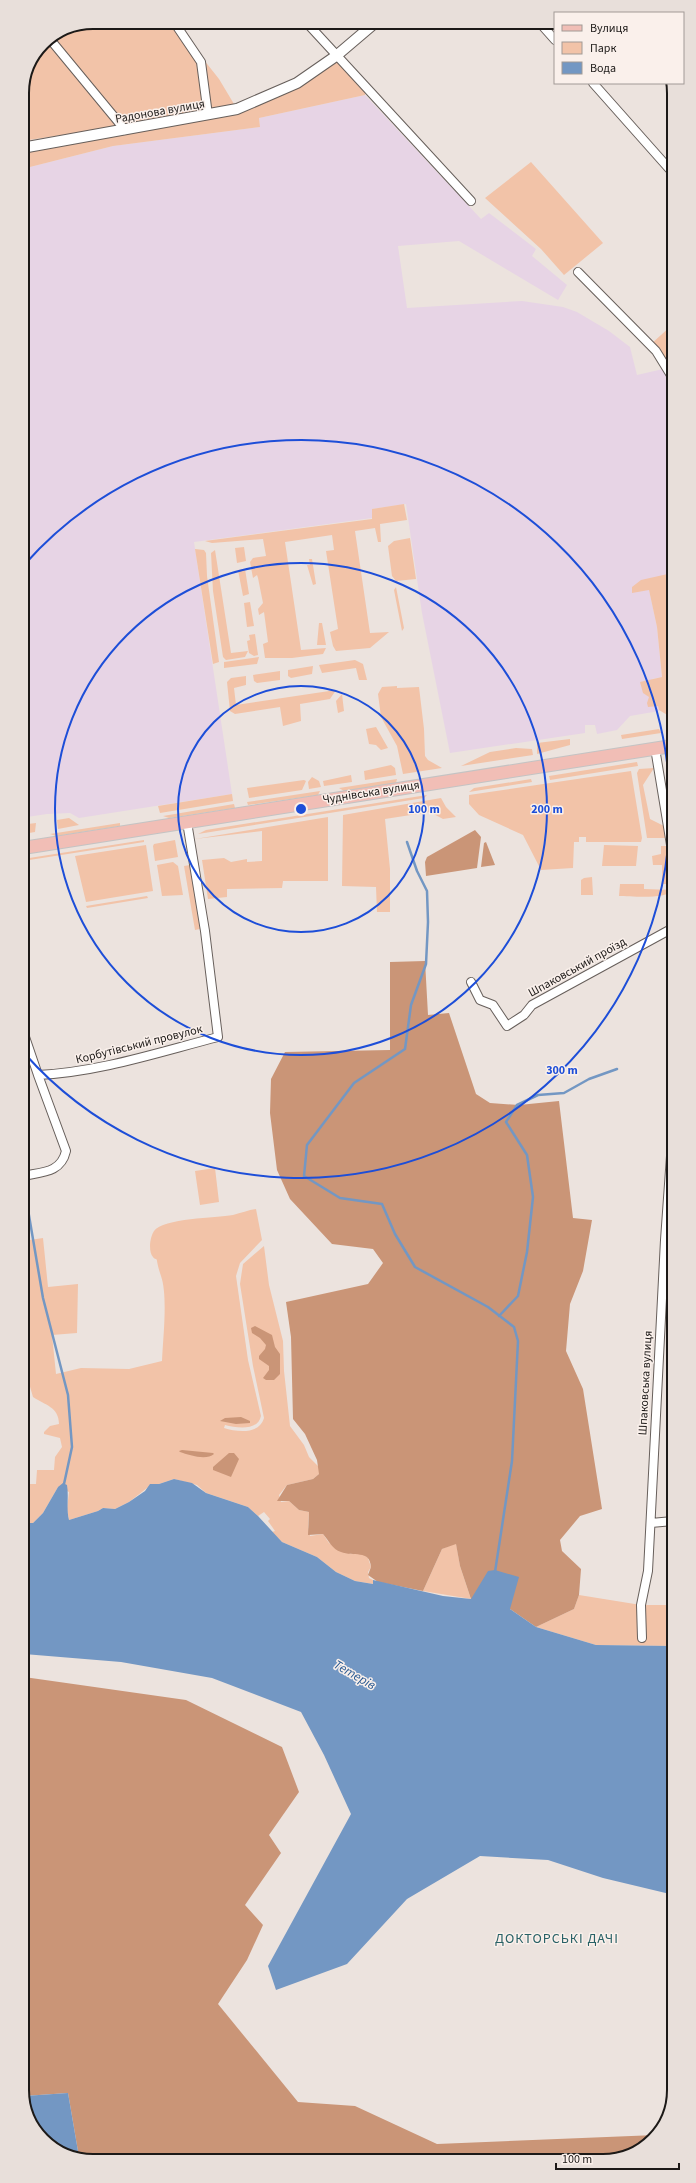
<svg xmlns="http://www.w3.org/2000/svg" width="696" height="2183" viewBox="0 0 696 2183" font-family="'Source Sans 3',sans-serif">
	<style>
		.industrial { fill: #e7d4e5 }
		.green { fill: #f2c3a8 }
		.forest { fill: #ca9577 }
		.water { fill: #7397c3 }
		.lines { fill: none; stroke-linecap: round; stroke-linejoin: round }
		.stream { stroke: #7397c3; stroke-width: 2.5 }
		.minor-casing { stroke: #675f5b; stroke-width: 10 }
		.tertiary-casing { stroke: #675f5b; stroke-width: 12 }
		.primary-casing { stroke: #c4c3c3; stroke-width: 14 }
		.minor { stroke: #fff; stroke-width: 8 }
		.tertiary { stroke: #fff; stroke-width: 10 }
		.primary { stroke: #f1beb6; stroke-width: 12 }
		.ring { fill: none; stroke: #1d4ed8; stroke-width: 2 }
		.labels { text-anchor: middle; stroke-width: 3; stroke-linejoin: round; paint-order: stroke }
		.street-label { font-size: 12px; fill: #1c1917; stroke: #faf0eb }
		.water-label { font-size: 13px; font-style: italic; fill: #285992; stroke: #faf0eb }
		.quarter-label { font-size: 14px; letter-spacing: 1px; fill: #286166; stroke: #faf0eb }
		.rim { fill: none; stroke: #1c1917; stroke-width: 2 }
		.centre { fill: #1d4ed8; stroke: #faf0eb; stroke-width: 2 }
		.ring-label { font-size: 12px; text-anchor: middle; font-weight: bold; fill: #1d4ed8; stroke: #faf0eb; stroke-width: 3; stroke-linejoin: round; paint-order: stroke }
	</style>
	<rect width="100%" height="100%" fill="#ece3de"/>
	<path class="industrial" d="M365 95 481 219 489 213 536 249 532 256 567 285 558 300 459 241 398 246 407 308 522 301 563 307 577 312 609 331 630 347 637 375 663 369 672 383V584L649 590 657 627 662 677 652 679 659 711 630 716 617 730 597 734 595 725H585V733L450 753 422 613 406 504 372 509V518L194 542 232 794 79 818 70 813 47 814 27 817 23 822 22 169 113 146 260 127 259 118Z"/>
	<path class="green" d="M93 22H174L219 79 237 109 297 83 336 56 365 86V95L259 118 260 127 113 146 22 169V148L229 110 22 141V88L43 43 66 27Z
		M531 162 603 243 564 275 541 249 485 198Z
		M672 325V377L650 345Z
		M404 504 407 520 380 524 381 542H378L375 528 355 531 370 633 389 632 370 648 336 651 333 646 330 632 338 629 326 551 334 550 332 535 285 542 301 650 326 648 323 654 292 658H265L263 644 268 642 264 612 259 615 258 609 263 603 258 578 257 575 253 578 250 562 253 558 266 556 263 539 212 543 205 541 372 519V509Z
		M410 538 416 579 396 581 392 576 388 546 394 541Z
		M244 547 246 561 237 563 235 548Z
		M195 549 204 550 206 553 207 576 219 662 213 664Z
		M215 550 231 653 248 651 245 657 226 660 223 657 213 591 211 553Z
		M309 559H312L316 584 313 585 307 565H310Z
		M245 569 249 594 243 596 238 570Z
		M672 573V682L669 684 672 694 671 732 669 716 659 710 658 706 648 707 647 703 649 697 643 693 640 682 662 677 657 627 649 590 632 593V587L641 580Z
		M396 587 404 628 402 631 394 590Z
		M250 602 254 626 247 627 244 603Z
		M319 623H322L326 645H317Z
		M255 634 258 655 254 656 249 653 247 641 250 640 249 635Z
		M259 657 257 664 224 668V662Z
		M355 660 363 664 367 680H359L356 668 322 673 319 665Z
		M313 666 312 674 291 678 288 676V670Z
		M280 671V680L257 683 254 681 253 675Z
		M246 676V685L234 688 236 705 336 690 330 699 300 704 301 721 283 726 280 707 235 714 230 711 227 682 231 678Z
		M397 686V688L419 687 424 729 425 756 428 760 442 768 403 774 397 746 381 717 378 694 382 687Z
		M342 694 344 711 338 713 336 701Z
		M376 727 388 748 381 750 376 745 369 744 366 729Z
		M659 729 661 733 622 739 621 735Z
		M570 739V745L537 754V743Z
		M516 748 532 749 533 755 461 766 490 752Z
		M637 762 638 766 550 780 549 776Z
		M391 765 395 768 396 775 365 780 364 771Z
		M654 768 643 785 650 819 664 826 666 838H647L637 773 639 769Z
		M631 771 642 838 641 842H586V837H579V842H574L573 868 541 870 523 835 479 815 469 804V795Z
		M351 775 352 782 324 786 323 781Z
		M312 777 319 781 321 787 309 789 308 782Z
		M397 779 396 783 344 791 339 788Z
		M531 779 532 782 469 792 474 788Z
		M304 780 306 781 302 790 249 798 247 788Z
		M320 791 318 795 248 805 247 802Z
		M232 794 233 801 160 813 158 806Z
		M427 795 424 798 198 834 206 830Z
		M441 798 446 807 456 817 443 819 430 812 385 819 390 869V912H377L376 887 342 886 343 815Z
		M234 804 235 808 169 818 163 816Z
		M26 817 28 824 36 823 35 832 23 834V822Z
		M328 817V881H283L282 888 227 889V897L208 899 202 860 224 858 231 862 247 859V862L262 861V831L195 839Z
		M69 818 79 825 58 829 57 820Z
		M120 823V826L56 836 50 834Z
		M144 840V842L23 861V859Z
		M175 840 178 857 155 861 153 846 154 844Z
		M146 845 153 891 86 902 75 856Z
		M604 845 638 846 636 866H602Z
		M661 846H667L673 884H662V865H653L652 856 661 854Z
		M173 862 178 866 183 895 162 896 157 865Z
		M190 865 200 929 195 930 184 866Z
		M592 877 593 895H581V880L584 878Z
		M620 884H644V889L673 890C666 900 631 896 619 896Z
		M147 896 148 898 87 908 86 906Z
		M215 1168 219 1202 200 1205 195 1171Z
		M256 1209 262 1240 240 1263 236 1276 248 1360 261 1416C258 1431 237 1428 225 1425L224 1428C237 1432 259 1435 264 1418L253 1366 240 1284 243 1264 264 1246 269 1285 283 1341 284 1371 290 1426 304 1445 309 1457 319 1467V1474L313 1479 287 1485 279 1495 281 1502 289 1501 299 1510 309 1512 308 1527 310 1536 323 1534 329 1543 351 1554 362 1553 368 1558 371 1567 368 1572 369 1578 373 1580V1584L355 1581 336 1572 317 1557 282 1542 272 1532 275 1531 268 1521 270 1519 264 1512 258 1516 248 1507 206 1493 197 1485 174 1479 147 1488 129 1502 115 1509 103 1508 98 1511 69 1520 67 1509 69 1492 58 1487 43 1513 33 1523H24V1484H36L37 1470H54L55 1457 62 1447 60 1438 44 1434V1432L50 1426 59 1424C59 1407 45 1405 33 1397L24 1366 23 1310 29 1302 25 1276H23V1241L43 1238 48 1287 78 1284 77 1333 52 1335 56 1374 81 1368 129 1369 162 1361C163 1338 168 1296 161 1276 159 1270 158 1267 157 1261 157 1258 155 1260 153 1257 148 1251 150 1237 154 1231 163 1218 216 1218 233 1215 241 1213 248 1210 256 1209Z
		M456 1543 460 1566 471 1599 423 1591 442 1549Z
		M579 1595 641 1605H673V1646L596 1645 536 1627 574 1609Z"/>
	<path class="forest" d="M475 830 481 837 477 868 426 876 425 862 427 857Z
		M486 842 495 865 481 867 484 843Z
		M425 961 428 1015 449 1013 476 1094 490 1103 519 1105 559 1101 573 1218 592 1220 583 1271 570 1304 566 1351 583 1389 602 1509 580 1516 560 1540 562 1551 581 1569 579 1595 574 1609 536 1627 510 1609 471 1599 460 1566 456 1544 442 1549 423 1591 378 1582 368 1575 371 1567C370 1549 353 1557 341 1552 332 1549 329 1541 323 1534L308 1535 309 1512 299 1510 289 1501H277L287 1485 313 1479 319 1474 317 1460 305 1434 293 1419 291 1337 286 1302 368 1284 383 1263 373 1249 332 1244 290 1199 277 1170 270 1113 271 1079 285 1052 390 1050V962Z
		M255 1326 272 1335 275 1347 280 1354V1374L274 1380H266L263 1378 269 1370V1366L259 1359V1356L265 1349 266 1345 260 1338 252 1333 251 1328Z
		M241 1417 250 1421V1423L236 1424 220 1421 225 1418Z
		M182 1450 213 1453 214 1454C206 1461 189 1455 180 1452L179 1451Z
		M229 1453H234L239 1459 231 1477 213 1470V1467Z
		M24 1677 186 1700 282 1747 299 1792 269 1835 281 1853 245 1905 263 1925 247 1960 218 2004 298 2102 355 2106 437 2144 656 2135 621 2159 88 2161 79 2157 68 2093 24 2096Z"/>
	<path class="water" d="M174 1479 192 1483 206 1493 248 1507 258 1516 282 1542 317 1557 336 1572 355 1581 373 1584V1580L443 1596 471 1599 488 1571 495 1570 519 1577 510 1609 536 1627 596 1645 673 1646 674 1895 603 1878 548 1860 480 1856 407 1899 347 1964 276 1990 268 1966 351 1814 324 1755 301 1712 212 1678 121 1662 24 1654V1523H33L43 1513 58 1487 63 1483 67 1485C69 1497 66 1508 69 1520L98 1511 103 1508 115 1509 129 1502 145 1491 150 1484H159Z
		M68 2093 79 2157 46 2144 24 2108V2096Z"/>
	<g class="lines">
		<path class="stream" d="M407 842 417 871 427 891 428 922 426 964 411 1005 405 1049 354 1083 307 1145 304 1176 340 1198 382 1204 395 1234 415 1267 488 1307 514 1327 518 1341 512 1461 495 1572
			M25 1192 43 1298 68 1395 72 1447 64 1484
			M499 1316 518 1296 527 1252 533 1197 527 1155 506 1122 517 1105 538 1095 564 1093 589 1079 617 1069"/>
		<g class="minor-casing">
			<path id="minor" d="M174 22 201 62 208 115
				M306 22 471 201
				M539 22 555 40
				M49 38 125 130
				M593 83 672 172
				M578 272 656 351 672 377
				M655 748 673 857
				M471 982 480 1000 493 1005 507 1026 524 1015 532 1005 673 928
				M23 1031 38 1075C100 1072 159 1052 218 1037L205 931 187 822
				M23 1176C42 1172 61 1173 66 1151L38 1075
				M651 1523 673 1521
				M642 1638 641 1605 648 1571 665 1240 673 1128"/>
		</g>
		<g class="tertiary-casing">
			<path id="tertiary" d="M22 148 237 109 297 83 336 56 376 22"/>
		</g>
		<g class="primary-casing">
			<path id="primary" d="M23 848 672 746"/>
		</g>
		<use href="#minor" class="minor"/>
		<use href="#tertiary" class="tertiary"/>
		<use href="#primary" class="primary"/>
	</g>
	<g class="ring">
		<circle cx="301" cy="809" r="123"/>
		<circle cx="301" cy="809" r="246"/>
		<path d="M25 564A369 369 0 1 1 25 1054"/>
	</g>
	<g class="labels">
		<g class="street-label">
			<text transform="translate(160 111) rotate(-10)" y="4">Радонова вулиця</text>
			<text transform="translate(371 792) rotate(-9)" y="4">Чуднівська вулиця</text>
			<text transform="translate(577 967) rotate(-29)" y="4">Шпаковський проїзд</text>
			<text transform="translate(139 1044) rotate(-14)" y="4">Корбутівський провулок</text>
			<text transform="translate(645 1383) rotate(-87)" y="4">Шпаковська вулиця</text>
		</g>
		<g class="water-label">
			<text transform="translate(355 1674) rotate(30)" y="5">Тетерів</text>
		</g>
		<g class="quarter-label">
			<text x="557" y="1943">ДОКТОРСЬКІ ДАЧІ</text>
		</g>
	</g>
	<path d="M0 0H696V2183H0ZM93 29H603A64 64 0 0 1 667 93V2090A64 64 0 0 1 603 2154H93A64 64 0 0 1 29 2090V93A64 64 0 0 1 93 29Z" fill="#e8dfda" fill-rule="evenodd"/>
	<path class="rim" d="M93 29H603A64 64 0 0 1 667 93V2090A64 64 0 0 1 603 2154H93A64 64 0 0 1 29 2090V93A64 64 0 0 1 93 29Z"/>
	<circle cx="301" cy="809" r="6" class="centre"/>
	<g class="ring-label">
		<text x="424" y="813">100 m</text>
		<text x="547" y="813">200 m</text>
		<text x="562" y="1074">300 m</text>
	</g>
	<rect x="554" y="12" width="130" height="72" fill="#faf0eb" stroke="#a19a96"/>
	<rect x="562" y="25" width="20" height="6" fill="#f1beb6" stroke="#a19a96"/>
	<text x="590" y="32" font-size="12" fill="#1c1917">Вулиця</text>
	<rect x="562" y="42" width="20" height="12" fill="#f2c3a8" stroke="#a19a96"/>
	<text x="590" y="52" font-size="12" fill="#1c1917">Парк</text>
	<rect x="562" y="62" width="20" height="12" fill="#7397c3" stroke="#a19a96"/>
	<text x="590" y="72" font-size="12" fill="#1c1917">Вода</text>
	<path d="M556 2163v6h123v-6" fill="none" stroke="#1c1917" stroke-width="2"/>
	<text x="562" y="2163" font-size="12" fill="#1c1917" stroke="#faf0eb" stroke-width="3" paint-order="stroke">100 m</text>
</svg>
